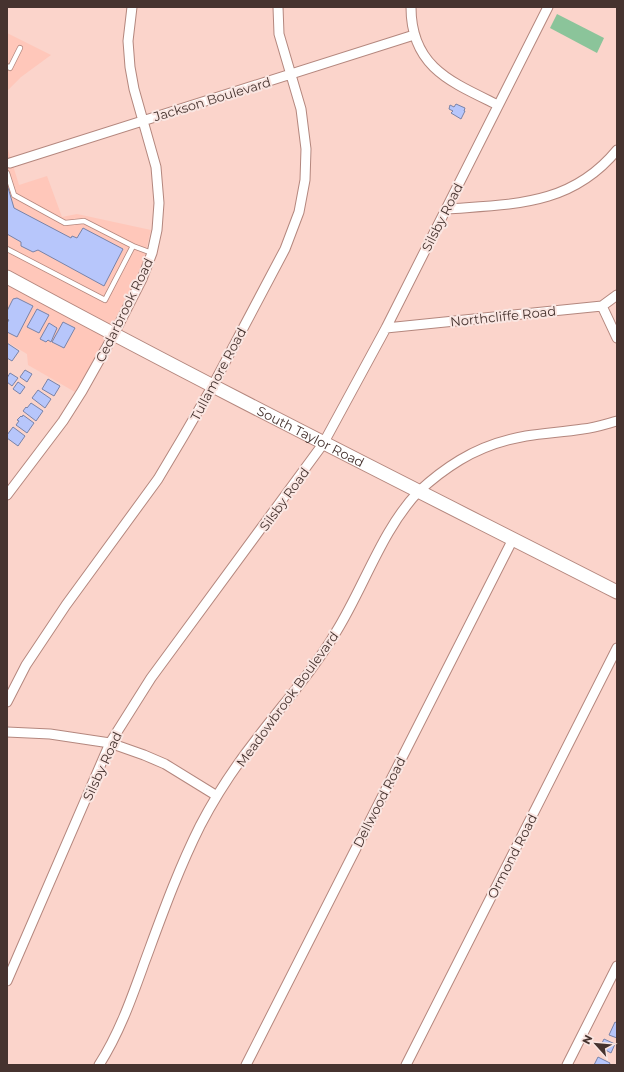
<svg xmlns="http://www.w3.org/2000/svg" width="624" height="1072" viewBox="0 0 624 1072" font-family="Montserrat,sans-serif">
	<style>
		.built { fill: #ffc7ba }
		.green { fill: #8bc49a }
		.building { fill: #b7c6fb; stroke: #7983a8 }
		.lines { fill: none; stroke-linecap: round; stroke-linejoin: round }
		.service-casing { stroke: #b4877e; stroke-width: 6 }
		.minor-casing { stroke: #b4877e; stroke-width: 11 }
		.secondary-casing { stroke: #b4877e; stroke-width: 15 }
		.service { stroke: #fff; stroke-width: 4.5 }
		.minor { stroke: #fff; stroke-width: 9 }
		.secondary { stroke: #fff; stroke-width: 13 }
		.labels { text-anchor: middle; stroke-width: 4; stroke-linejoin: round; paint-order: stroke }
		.street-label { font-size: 13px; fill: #46332f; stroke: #fae6e2 }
	</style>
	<rect width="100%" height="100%" fill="#fbd4cb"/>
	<path class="built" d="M7 33 51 55 21 77 7 91Z
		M7 146 19 185 47 176 62 217 77 214 151 230 143 263 137 278 86 374 75 392 28 365 27 354 7 342Z"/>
	<path class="green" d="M557 14 604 38 597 53 550 28Z"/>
	<path class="building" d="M456 104 465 108 464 111H465L461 119 451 113 453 111 449 109 450 105 454 107Z
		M7 184 14 208 71 238 72 236 77 238 83 228 123 249 104 286 38 250 33 252 21 246V242L7 234Z
		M17 298 33 306 17 337 7 332V323L9 320 7 319V311L13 299Z
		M37 309 49 315 39 333 27 327Z
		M63 322 75 328 64 348 52 342Z
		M49 323 57 328 51 342 48 340 46 342 40 339Z
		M7 343 19 351 12 361 7 358Z
		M25 370 32 374 27 382 20 377Z
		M10 373 18 378 12 386 7 382V378Z
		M48 379 60 386 54 396 42 389Z
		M18 382 25 387 20 394 13 389Z
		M38 390 51 399 45 408 32 398Z
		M31 403 43 411 36 421 23 411 26 407 27 408Z
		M23 415 34 423 27 433 16 425 19 421 17 420 21 416 22 417Z
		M13 427 25 436 18 446 7 438V435Z
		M615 1022 617 1023V1038L609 1035Z
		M604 1039 615 1044 611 1053 600 1047Z
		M598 1057 610 1063 609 1065H594Z"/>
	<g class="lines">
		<g class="service-casing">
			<path id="service" d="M7 66 10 68 20 48
				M7 173 14 195 65 223 84 221 133 246
				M7 249 105 300 133 246 152 253"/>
		</g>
		<g class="minor-casing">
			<path id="minor" d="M411 7C411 67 451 82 498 105
				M10 163 414 35
				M447 209C513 204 571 206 617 150
				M602 306 617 338
				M386 328 602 306 617 295
				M7 495 63 421 82 391 114 334 142 279 152 253 157 230 159 203 156 167 134 89 130 67 128 41 132 7
				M7 702 26 665 66 605 158 479 183 437 212 387 285 249 299 212 305 180 306 149 301 109 279 34 278 7
				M7 732 50 734 110 743 144 755 165 764 217 796
				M7 981 110 743 151 678 323 444 386 328 548 7
				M99 1065C120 1032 132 997 145 961 162 915 178 870 200 826 215 797 234 768 255 741 282 705 313 671 336 632 364 587 382 530 418 492 431 480 445 469 460 460 480 448 503 440 526 436 545 433 564 432 583 429 594 428 606 424 617 421
				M246 1065 513 539
				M406 1065 617 648
				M567 1065 617 966"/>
		</g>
		<g class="secondary-casing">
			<g id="secondary">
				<path id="s1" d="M7 277C208 386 413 488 617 592"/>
			</g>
		</g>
		<use href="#service" class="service"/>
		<use href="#minor" class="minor"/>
		<use href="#secondary" class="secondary"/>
	</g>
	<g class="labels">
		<g class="street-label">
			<text transform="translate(212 99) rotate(-17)" y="5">Jackson Boulevard</text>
			<text transform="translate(442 217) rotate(-63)" y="5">Silsby Road</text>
			<text transform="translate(124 310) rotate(-64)" y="5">Cedarbrook Road</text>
			<text transform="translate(503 316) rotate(-6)" y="5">Northcliffe Road</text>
			<text transform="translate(218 374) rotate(-62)" y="5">Tullamore Road</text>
			<text dy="5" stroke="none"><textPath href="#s1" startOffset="343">South Taylor Road</textPath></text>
			<text transform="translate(284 499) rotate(-54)" y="5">Silsby Road</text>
			<text transform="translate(287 699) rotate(-54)" y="5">Meadowbrook Boulevard</text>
			<text transform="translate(102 766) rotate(-65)" y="5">Silsby Road</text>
			<text transform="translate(379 802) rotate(-63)" y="5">Dellwood Road</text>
			<text transform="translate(512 856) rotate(-63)" y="5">Ormond Road</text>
		</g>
	</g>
	<rect width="624" height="1072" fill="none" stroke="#46332f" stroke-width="16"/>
	<g transform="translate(596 1044) rotate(297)" stroke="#fae6e2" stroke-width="3" paint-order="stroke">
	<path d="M0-3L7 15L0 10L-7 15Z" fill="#46332f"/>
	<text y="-6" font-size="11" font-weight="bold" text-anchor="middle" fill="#46332f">N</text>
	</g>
</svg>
